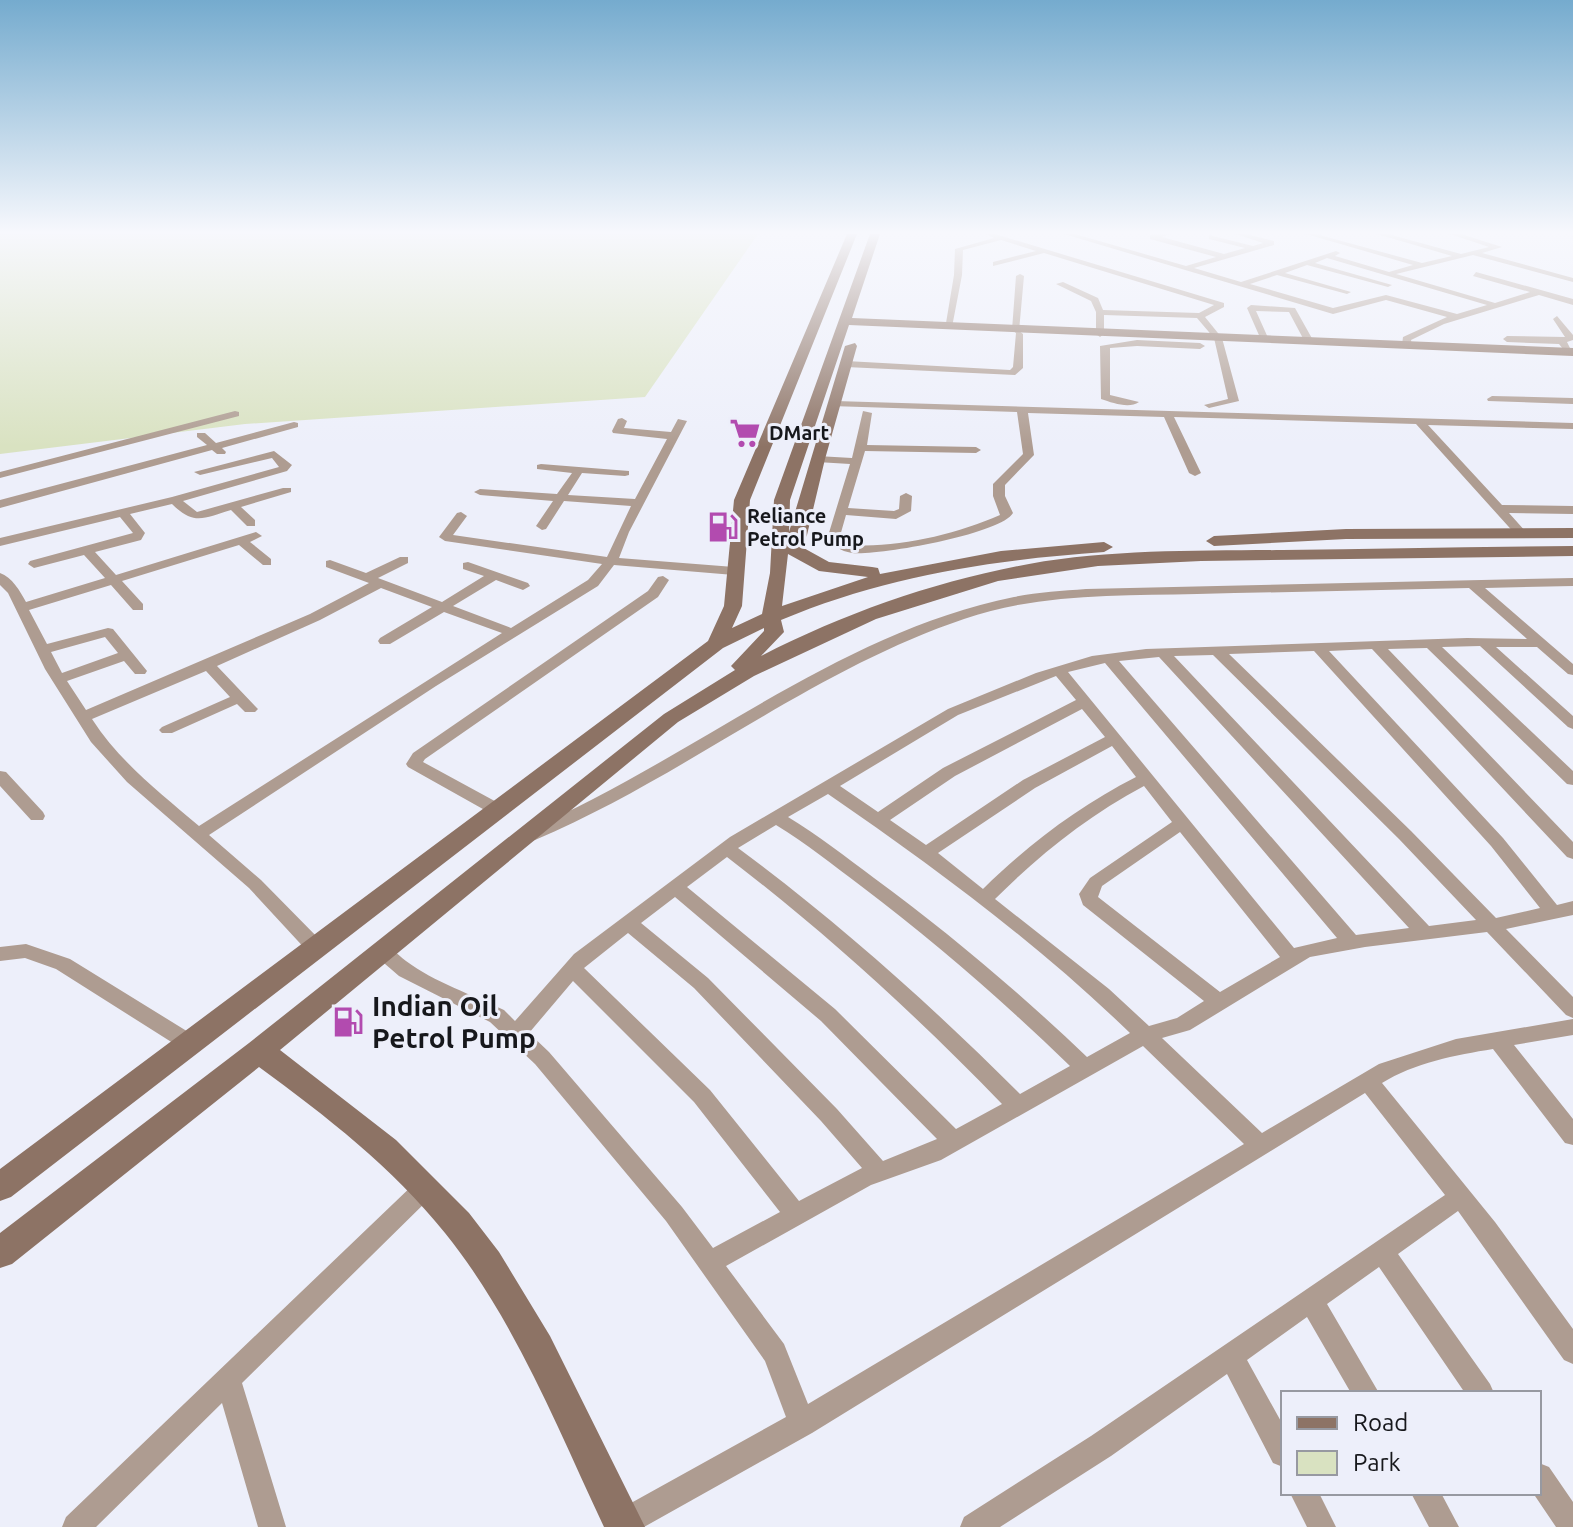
<svg xmlns="http://www.w3.org/2000/svg" width="1573" height="1527" viewBox="0 0 1573 1527" font-family="Ubuntu,sans-serif">
	<style>
		.green { fill: #d9e2c1 }
		.lines { fill: none; stroke-linecap: round; stroke-linejoin: round }
		.street { fill: #ae9c91; fill-rule: evenodd }
		.secondary { fill: #8d7365; fill-rule: evenodd }
		.labels { text-anchor: middle; stroke-width: 6; stroke-linejoin: round; paint-order: stroke }
		.far-poi-label { font-size: 20px; font-weight: bold; fill: #17181c; stroke: #edeffa; text-anchor: start }
		.near-poi-label { font-size: 28px; font-weight: bold; fill: #17181c; stroke: #edeffa; text-anchor: start }
	</style>
	<rect width="100%" height="100%" fill="#edeffa"/>
	<path class="green" d="M0 234H758L645 397 245 424 0 454Z"/>
	<g class="lines">
		<path class="street" d="M986 234H995L1224 303V307L1205 317 1222 338 1239 401 1209 408 1204 405 1228 399 1214 338 1197 318 1104 315V334L1100 337 1096 334V312L1091 301 1056 284 1063 282 1098 298 1103 310 1199 313 1214 305 1044 253 993 266V262L1036 251 1001 240 963 250 962 275 952 327 945 329 954 275 955 249 994 238Z
			M1064 234H1075L1186 266 1216 257 1150 239V235L1169 234 1162 237 1224 254 1245 248 1209 239V235L1253 246 1263 243 1236 234H1246L1274 241V245L1194 268 1241 282 1336 251 1340 253 1335 256 1389 272 1413 265 1306 234H1316L1422 263 1452 256 1377 234H1388L1461 254 1489 247 1450 234H1461L1502 247 1482 253 1573 278V282L1473 255 1396 274 1495 303 1530 292 1473 276 1476 272 1573 299V305L1539 295 1444 324 1411 340 1412 345 1407 348 1402 345 1403 337 1447 317 1386 300 1333 314ZM1327 258 1487 305 1457 314 1386 295 1333 308 1250 284 1277 275 1347 294 1351 292 1285 273 1307 265 1388 287 1392 285 1315 263Z
			M1020 274 1024 276 1019 331 1023 334V368L1015 375 846 367 841 364 846 361 1010 370 1013 367 1016 333 1012 330 1016 276Z
			M1251 305 1295 308 1314 342 1306 344 1289 312 1256 311 1269 340 1262 342 1247 308Z
			M1557 316 1573 335V340L1567 342 1573 354H1567L1559 344 1507 342 1503 339 1507 336 1565 337 1553 319Z
			M1137 340 1200 343 1205 346 1200 349 1137 346 1110 348V395L1139 402C1129 409 1113 403 1101 399L1100 346Z
			M1492 396 1573 398V404L1488 401 1487 399Z
			M835 401 1573 423V429L1428 425 1502 505 1573 506V514L1509 513 1527 533 1525 536H1517L1416 424 1174 417 1201 473 1195 476 1189 473 1164 417 1028 413 1034 455 1005 485V496L1013 513C1001 534 878 556 852 553 840 551 834 546 828 536L850 464 817 462 812 459 817 456 852 458 863 411 872 413 867 445 976 447 981 450 976 453 865 451 848 508 894 511 899 509 900 496 906 493 912 496 911 511 896 519 846 515 840 536 851 545C900 548 956 534 1000 515L993 496V484L1023 454 1017 412 831 406V402Z
			M235 411 239 412V416L0 478V472Z
			M622 418 627 421 624 428 671 432 678 419 687 421 629 532 619 558 734 567 740 571 734 575 614 565 598 586 436 686 209 835 261 880 323 943 326 948 323 953 316 955 309 953 249 888 127 782 91 742 45 669 8 593 0 585V573C12 577 20 591 26 602L105 578 84 555 34 568 28 564 30 561 133 533 120 517 0 546V538L172 497 279 467 272 458 200 475 194 472 274 451 292 465 287 471 183 501 197 512 283 488H291V492L241 507 255 520V526H247L231 510C204 518 194 526 172 504L130 514 145 533 141 540 95 552 116 575 256 532 262 536 250 542 271 559V565H263L239 545 122 581 143 604V610H133L111 585 29 610 47 644 108 628 113 629 147 671 145 674H135L124 661 67 681 86 710 310 614 369 583 326 567V561L330 560 366 573 400 557H408V563L378 578 442 602 484 576 463 569V563L468 562 528 583 530 586 523 590 496 580 453 606 511 628 588 580 602 564 445 541 439 537 457 513 461 512 467 516 453 535 607 557 631 506 564 501 546 529 542 530 536 526 553 501 480 495 474 492 480 489 557 494 572 473 537 469V465L541 464 629 471V475L625 476 582 473 568 495 635 499 667 439 613 433 612 431 618 419ZM381 588 432 607 380 638 378 641 380 644H390L444 612 502 633 199 826C160 793 119 761 92 719L206 671 230 697 162 727 159 730 162 733H172L237 704 245 712H255L258 709 255 706 217 666 320 620ZM105 637 118 653 62 673 51 652Z
			M294 422 298 423V427L222 448 226 452 225 454H217L212 450 0 508V500L207 445 197 437V433H205L216 443Z
			M663 576 669 580 658 597 425 759 423 762 502 805 504 809 502 813H490L408 767 406 764 413 753 648 591 658 577Z
			M1573 578V586L1485 588 1573 664V675L1568 674 1537 647H1496L1573 716V729L1568 727 1480 646 1442 647 1573 771V785L1567 784 1427 648 1388 649 1573 842V859L1567 857 1372 649 1329 651 1503 838 1557 905 1573 901V915L1506 929 1573 997V1018L1566 1015 1487 932 1365 947 1310 957 1190 1030 1162 1038 1262 1133 1379 1064 1456 1039 1573 1019V1035L1514 1045 1573 1119V1145L1565 1143 1493 1049C1456 1055 1414 1063 1382 1083L1495 1222 1573 1329V1364L1564 1360 1458 1211 1398 1254 1490 1384 1494 1393H1465L1379 1267 1327 1304 1379 1393H1351L1307 1317 1247 1360 1283 1425V1467L1273 1463 1227 1374 1111 1456 1000 1527H960L964 1517 1091 1436 1445 1195 1365 1093 812 1433 644 1527H610L609 1523 613 1513 786 1417 765 1361 666 1221 535 1064 490 1022 399 976 370 951 373 946C387 942 396 953 406 961 434 982 473 995 504 1010L515 1021 574 954 730 837 948 709 1036 673 1092 656 1146 649 1467 638 1527 639 1469 588C1379 590 1288 592 1197 594 1119 596 1039 593 964 619 810 671 684 777 535 840L529 842 520 836 523 832C690 762 833 634 1014 597 1037 592 1062 591 1086 589ZM1314 651 1491 846 1540 908 1496 918 1411 831 1229 654ZM1213 655 1399 839 1476 920 1429 926 1174 656ZM1159 657 1409 928 1356 935 1119 661ZM1105 663 1337 938 1294 948 1068 672ZM1056 676 1076 700 943 768 878 812 840 786 958 715ZM1082 709 1105 737 1023 780 926 845 890 820 955 776ZM1112 746 1136 777C1079 806 1029 844 983 889L938 853 1035 788ZM1144 786 1172 822 1090 878 1079 894 1083 905 1204 1001 1177 1018 1149 1026 1109 989 995 899C1040 854 1088 816 1144 786ZM828 794C933 866 1038 944 1130 1033L1087 1057C1020 993 949 933 874 878 846 857 818 835 788 817ZM776 825C806 843 833 865 861 886 934 941 1004 1002 1070 1066L1020 1094C931 1005 839 923 738 848ZM1180 832 1280 957 1220 992 1098 897 1102 886ZM727 857C825 932 916 1015 1002 1104L956 1129 835 1009 687 887ZM675 897 821 1021 937 1139 883 1161 837 1109 708 978 641 923ZM628 933 694 988 821 1121 862 1168 799 1201 710 1090 584 968ZM573 981 694 1102 780 1212 713 1248 682 1207 549 1052 529 1033ZM1143 1046 1244 1144 808 1404 784 1344 726 1266 871 1185 941 1160Z
			M0 771 6 772 43 812 45 816 43 820H31L0 786Z
			M26 944 70 959 198 1038 201 1044 198 1050 191 1052 184 1050 56 969 25 958 0 961V947Z
			M425 1178 433 1181 437 1188 433 1195 242 1383 286 1527H258L222 1403 96 1527H62L66 1517 417 1181Z
			M1539 1463 1549 1467 1573 1502V1527H1556L1533 1493H1539Z
			M1290 1493H1319L1336 1527H1307Z
			M1411 1493H1441L1459 1527H1429Z"/>
		<path class="secondary" d="M847 234H857L750 500 742 606 732 628 762 614 770 573 774 500 870 234H880L852 318 1573 348V356L849 325 790 500 789 532 845 346 855 343 857 346 825 459 807 535 805 539 791 541 829 562 872 567 878 568 880 574 1001 551 1104 542 1113 547 1104 552C992 560 885 576 781 620L784 632 761 656C845 613 936 581 1029 564 1113 549 1198 551 1283 550 1379 549 1476 547 1573 546V556L1201 561 1098 566 998 581 876 619 754 676 678 722 280 1050 396 1140 469 1213 499 1252 550 1336 645 1527H604C557 1427 515 1320 445 1233 393 1168 326 1116 259 1067L12 1264 0 1268V1233L249 1043 664 714 735 670 731 666 764 631V628L723 648 11 1197 0 1201V1169L708 641 724 606 734 500ZM788 554 819 571 868 577 782 606Z
			M1573 528V538L1346 539 1214 546 1206 541 1214 536 1346 529Z"/>
	</g>
	<linearGradient id="sky" x2="0" y2="1"><stop stop-color="#75abce"/><stop offset="0.52" stop-color="#f7f8fd"/><stop offset="1" stop-color="#f7f8fd" stop-opacity="0"/></linearGradient>
	<rect width="1573" height="447" fill="url(#sky)"/>
	<defs>
		<g id="supermarket-bare" transform="scale(2.4)"><path d="M-6-5.5h2.5l.6 2H6L4.5 2H-2.5L-4.4-4H-6ZM-1.5 3.2a1.3 1.3 0 1 0 .1 0ZM3 3.2a1.3 1.3 0 1 0 .1 0Z" fill="#b24baf" stroke="#edeffa" stroke-width="2.5" paint-order="stroke"/></g>
		<g id="fuel-bare" transform="scale(2.4)"><path d="M-5.5-6h7V0h2V4h1.3V-2.5L3-4.5l.8-.8L6-3V5H2.5V1h-1V6h-7ZM-4.2-4.7v3.2H.2V-4.7Z" fill="#b24baf" stroke="#edeffa" stroke-width="2.5" paint-order="stroke"/></g>
	</defs>
	<g fill-rule="evenodd">
		<use href="#supermarket-bare" x="745" y="433"/>
		<use href="#fuel-bare" x="723" y="527"/>
		<use href="#fuel-bare" x="348" y="1022"/>
	</g>
	<g class="labels">
		<g class="far-poi-label">
			<text x="769" y="440">DMart</text>
			<text x="747" y="523">Reliance<tspan x="747" dy="23">Petrol Pump</tspan></text>
		</g>
		<g class="near-poi-label">
			<text x="372" y="1016">Indian Oil<tspan x="372" dy="32">Petrol Pump</tspan></text>
		</g>
	</g>
	<rect x="1281" y="1391" width="260" height="104" fill="#edeffa" stroke="#9799a1" stroke-width="2"/>
	<rect x="1297" y="1417" width="40" height="12" fill="#8d7365" stroke="#9799a1" stroke-width="2"/>
	<text x="1353" y="1431" font-size="24" fill="#17181c">Road</text>
	<rect x="1297" y="1451" width="40" height="24" fill="#d9e2c1" stroke="#9799a1" stroke-width="2"/>
	<text x="1353" y="1471" font-size="24" fill="#17181c">Park</text>
</svg>
